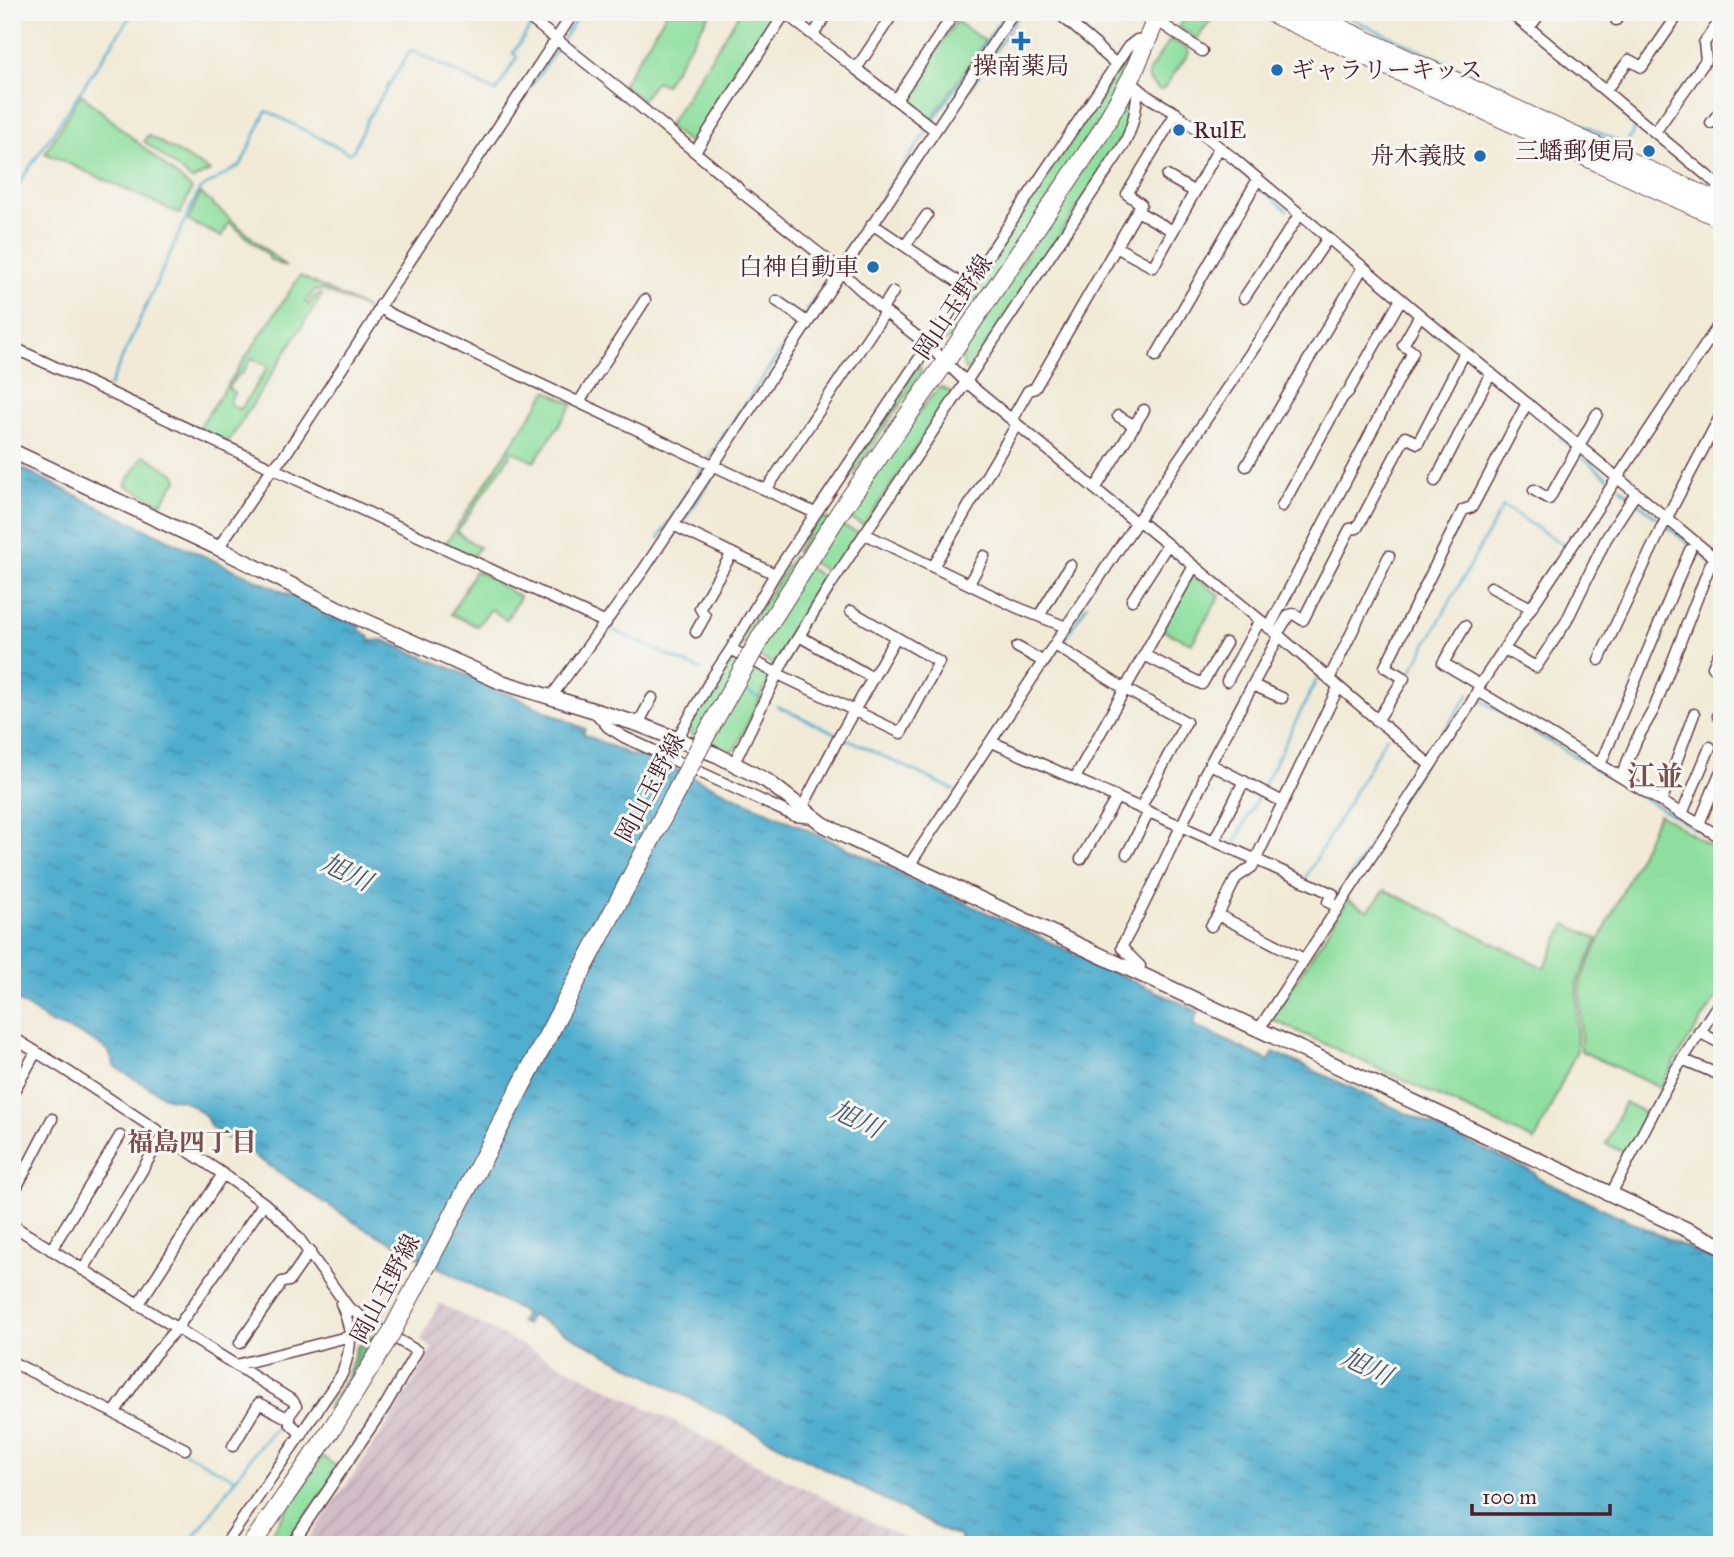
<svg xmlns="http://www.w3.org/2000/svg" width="1734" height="1557" viewBox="0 0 1734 1557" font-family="'IM FELL Great Primer','Noto Serif JP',serif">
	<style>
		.industrial { fill: url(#industrial-furrows) }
		.green { fill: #8edf9f; stroke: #6c7f65; stroke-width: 2; fill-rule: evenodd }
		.forest { fill: url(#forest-firs); stroke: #5e6e58; stroke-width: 2 }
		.water { fill: url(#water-ripples); stroke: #4c667c; stroke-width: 2 }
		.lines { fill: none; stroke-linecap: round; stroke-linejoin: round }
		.stream { stroke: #4fadce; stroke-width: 2.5 }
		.minor-casing { stroke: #633d45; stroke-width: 13 }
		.tertiary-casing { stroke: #633d45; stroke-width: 17 }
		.primary-casing { stroke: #633d45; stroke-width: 20 }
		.minor { stroke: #fff; stroke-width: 10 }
		.tertiary { stroke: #fff; stroke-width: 14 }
		.primary { stroke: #fff; stroke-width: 18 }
		.primary-bridge-casing { stroke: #633d45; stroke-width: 20; stroke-linecap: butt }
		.primary-bridge { stroke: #fff; stroke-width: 18 }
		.poi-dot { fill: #1f6fb2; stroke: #f6f6f2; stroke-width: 2.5 }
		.labels { text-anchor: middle; stroke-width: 6; stroke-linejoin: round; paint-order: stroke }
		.poi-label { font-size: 24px; fill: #4a1f2b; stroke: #f6f6f2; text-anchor: end }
		.street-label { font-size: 24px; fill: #4a1f2b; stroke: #f6f6f2 }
		.water-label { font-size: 26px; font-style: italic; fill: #4c586c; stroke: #f6f6f2 }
		.neighbourhood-label { font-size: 26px; font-weight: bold; fill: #7d4e4d; stroke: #f6f6f2 }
		.quarter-label { font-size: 28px; font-weight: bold; fill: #7d4e4d; stroke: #f6f6f2 }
	</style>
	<defs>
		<pattern id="industrial-furrows" width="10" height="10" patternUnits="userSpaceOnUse" patternTransform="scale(1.75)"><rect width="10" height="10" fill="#d2bdc7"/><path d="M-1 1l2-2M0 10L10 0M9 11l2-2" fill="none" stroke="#b6a2ab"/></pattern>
		<pattern id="forest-firs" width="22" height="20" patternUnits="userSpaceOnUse" patternTransform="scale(1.75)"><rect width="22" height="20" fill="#72be86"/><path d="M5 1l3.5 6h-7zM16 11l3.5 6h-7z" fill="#609a6e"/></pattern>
		<pattern id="water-ripples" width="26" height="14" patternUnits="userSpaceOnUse" patternTransform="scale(1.75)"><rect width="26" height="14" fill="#4fadce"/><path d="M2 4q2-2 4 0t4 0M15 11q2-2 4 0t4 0" fill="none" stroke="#448ca7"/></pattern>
	</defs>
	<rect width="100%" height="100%" fill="#f6f6f2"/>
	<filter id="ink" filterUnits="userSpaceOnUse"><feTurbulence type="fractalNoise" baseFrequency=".0143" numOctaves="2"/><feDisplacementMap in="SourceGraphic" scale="14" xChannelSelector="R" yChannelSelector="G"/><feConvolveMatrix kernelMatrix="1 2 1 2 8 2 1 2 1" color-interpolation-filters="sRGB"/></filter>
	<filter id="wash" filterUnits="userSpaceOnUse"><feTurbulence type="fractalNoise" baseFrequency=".00686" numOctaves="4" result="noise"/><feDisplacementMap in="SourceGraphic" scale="28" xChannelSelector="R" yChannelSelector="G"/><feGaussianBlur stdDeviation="1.57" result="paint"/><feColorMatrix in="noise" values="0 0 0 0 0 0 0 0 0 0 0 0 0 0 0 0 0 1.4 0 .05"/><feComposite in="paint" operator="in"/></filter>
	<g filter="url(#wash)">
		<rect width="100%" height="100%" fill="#f2ead7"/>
		<path class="industrial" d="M439 1303 917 1545H304L354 1474 388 1423 433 1349 421 1340Z"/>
		<path class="green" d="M667 12H711L665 85 656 81 642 100 622 85Z
			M740 12H779L693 146 668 126Z
			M1187 12H1217L1197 39 1179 27Z
			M956 21 985 41 930 122 903 101Z
			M1172 40 1188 49 1189 53 1164 88 1160 90C1153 84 1146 81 1149 71L1169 41Z
			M1134 46 1136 47 1106 112 999 273 951 338 945 341H939L937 338Z
			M81 94 192 189 180 214 45 153Z
			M1130 98 1132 103 1126 131 1117 148 969 370H965C960 361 962 353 967 344Z
			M148 135 210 171 192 180 144 141Z
			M200 193 286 267 269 259V256L229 222 222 237 188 221Z
			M300 276 368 309 322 290 314 291 305 302 309 305 312 299 318 294 322 295 228 443 198 429ZM252 358 268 367 240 410 230 403 231 397 235 393 228 388 237 376 242 373Z
			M920 363 921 374 852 476H847L831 500 832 505 831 507 825 504Z
			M940 387 953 393 864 525 845 516 927 401Z
			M547 391 573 404 534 462 513 451 457 532 479 548 471 558 444 546Z
			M144 455 176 475 177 480 161 503 125 485Z
			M819 516 861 534 832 575 796 552Z
			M793 557 828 581 781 659 772 664 744 648 741 640 742 636Z
			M475 571 494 579V581L520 597 506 620 491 609 477 626 451 614Z
			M1192 574 1220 596 1192 643 1161 630Z
			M736 660C747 665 764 667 769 680L735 749 726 752 691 734 688 727C698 709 716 666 736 660Z
			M1659 814 1722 853V989L1677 1058 1660 1088 1581 1051 1580 982Z
			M1385 890 1544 968 1566 924 1598 939 1577 982V1050L1535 1141 1271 1019 1348 900 1368 911Z
			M1624 1103 1649 1114 1627 1154 1606 1144Z
			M322 1456 340 1469 285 1545H264Z"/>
		<path class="forest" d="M374 1335 378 1336 331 1411 327 1409C342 1386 351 1374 356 1347Z"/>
		<path class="water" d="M12 463C125 522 243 574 360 626L359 630 368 635 371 641 383 640 467 675 585 729 583 734 633 756 644 755 906 875V877L917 883 919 881 1198 1011 1193 1025 1269 1061 1274 1052 1535 1173 1537 1178 1722 1264V1545H984L963 1541 958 1535 950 1534 531 1315 526 1325 520 1322 525 1313 360 1226 211 1127 205 1115 191 1105 182 1100 167 1098 115 1067 109 1052 101 1046 80 1034 51 1023 12 997Z"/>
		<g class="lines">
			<path class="stream" d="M1049 12 1060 21
				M1337 12 1622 143H1626L1638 125
				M563 39 581 12
				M520 103 560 44
				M1619 109 1654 138
				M932 123 1006 12
				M1231 163 1252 181
				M906 184 1021 12
				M1257 185 1287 210
				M12 194 133 12
				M1314 233 1320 238
				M1332 248 1354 267
				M836 265 929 128
				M804 315 834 271
				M1423 324 1437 335
				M109 387 198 192 200 189 241 165 265 113 267 111 349 153 353 151 368 118 411 50 496 92 517 57 513 53 531 26 548 39
				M1560 438 1574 449
				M1579 454 1608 478
				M707 460 801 321
				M1620 487 1630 496
				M1635 500 1662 522
				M681 525 716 472
				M1667 526 1708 560
				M659 538 704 466
				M1713 564 1722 571
				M606 627 701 670
				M610 629 677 531
				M1060 646 1087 605
				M1048 663 1056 652
				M1408 677 1503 506 1568 548
				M739 688 758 697
				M1479 699 1722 845
				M777 706 837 734
				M1385 720 1392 707
				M843 737 954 790
				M1427 757 1469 694H1470
				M1263 787 1319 675
				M960 793 963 794 993 748 995 747
				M1234 845 1259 794
				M1306 877 1387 736
				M1336 898 1424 763
				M1708 1029 1722 1009
				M184 1452 235 1479
				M188 1545 254 1453 281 1422"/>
		</g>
	</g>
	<g filter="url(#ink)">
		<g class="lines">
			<g class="minor-casing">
				<path id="minor" d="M522 12 619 89 736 186 741 192 835 266 885 312 928 345 965 381 1134 521H1139L1277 634 1430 765
					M894 12 856 69 935 130
					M1057 12 1096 45 1100 50 1115 63
					M1510 12 1717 184 1718 202
					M1155 19 1202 51
					M1616 20 1621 12
					M1529 28 1541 12
					M813 35 828 12
					M1136 86 1150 98 1176 113 1233 158 1420 315 1722 564
					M1605 91 1629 60 1642 67 1680 12
					M896 100 955 12
					M1711 123 1722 109
					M1655 132 1706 60 1704 43 1722 18
					M695 152 785 13 856 69
					M1167 176 1195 192
					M1137 211 1173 231
					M872 224 966 287
					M905 246 927 215
					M1116 247 1153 267 1219 148
					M1244 298 1300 214
					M777 301 807 322
					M380 306 388 313 815 513
					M882 309 893 292
					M12 347C210 439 408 532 606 623
					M1156 356 1258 179
					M579 402 645 300
					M1118 416 1135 426
					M1012 419 1028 391 1035 388 1141 204 1127 194 1176 113
					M1246 466 1363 267
					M1435 481 1491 373
					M1095 489 1144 410
					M766 490 885 312
					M1534 490 1549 499 1597 414
					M1282 506 1342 398 1348 392 1401 299
					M673 525 775 574
					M865 534 1016 607 1066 627
					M218 548 269 473 285 455 373 321 380 306 574 12
					M933 567 1017 424
					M969 584 984 556
					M1491 587 1531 608
					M1132 600 1168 544
					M1039 616 1070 565
					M1465 626 1443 663 1480 685
					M1269 628 1413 352 1403 345 1420 315
					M696 632 705 616 700 608 732 553
					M1277 634 1289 615 1294 614 1303 620 1350 529 1357 528 1405 437 1418 443 1465 352
					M799 636 873 678
					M1055 645 1125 689 1186 722 1141 807
					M1017 647 1044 662
					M731 649 778 674 901 733 939 662 851 611
					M1504 649 1536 667 1566 622 1606 539 1636 493
					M1144 655 1202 684 1226 643
					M1599 660 1662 527 1722 413
					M1713 667 1722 646
					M1329 679 1389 556
					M1227 681 1260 620
					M1253 685 1282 698
					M1478 691 1722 838
					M551 697 644 569 1014 12
					M595 712 608 727 624 737 795 816 814 818
					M1718 716 1722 708
					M1377 721 1404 678 1385 667 1463 510 1472 507 1527 403
					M638 724 652 698
					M677 739 713 676 731 649 775 574 1128 47 1137 40 1146 39
					M992 742 1333 894 1328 902 1338 907
					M734 763 783 662 831 584 1122 148C1133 129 1136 110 1138 88
					M1210 764 1279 636
					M1600 765 1690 550
					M1621 777 1637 739 1654 709 1710 565 1715 559
					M1075 778 1194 566
					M1661 802 1694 714
					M802 808 838 739 896 637
					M1682 814 1710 747
					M1699 824 1720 773
					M1214 841 1244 781
					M1127 854 1149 812
					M1081 859 1117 797
					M908 867 1066 627 1328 238
					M1218 915 1304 959
					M1211 926 1218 915 1236 878 1252 867 1338 688
					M1137 973 1140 966 1122 948 1123 944C1152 892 1175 836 1203 782V777L1210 764 1283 802
					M1259 1029 1473 700 1480 685 1722 320
					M1699 1032 1722 1044
					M12 1037 67 1071 223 1174 264 1203 285 1223 300 1240 348 1307 373 1325 417 1351 385 1406 291 1545
					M1682 1059 1722 1076
					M12 1094 36 1052
					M1611 1194 1675 1071 1722 998
					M12 1196 52 1119
					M12 1225 293 1401 296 1406 288 1417 290 1423 302 1435
					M51 1250 120 1136
					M83 1270 163 1135
					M138 1305 223 1174
					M240 1343 282 1282 289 1281 310 1251
					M12 1362 114 1413 154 1355 180 1324 264 1203
					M236 1365 351 1336
					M114 1413 185 1449
					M233 1446 259 1403 289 1419
					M225 1545 342 1374C353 1344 353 1332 341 1303"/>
			</g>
			<g class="tertiary-casing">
				<path id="tertiary" d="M12 451 218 548 339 609 501 682 638 724 717 755 767 781 823 824 847 837 1722 1246"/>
			</g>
			<g class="primary-casing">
				<path id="primary" d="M1269 12 1722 219
					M1305 12 1722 204
					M840 512 946 361 1099 135 1131 78 1159 12
					M251 1545 286 1495"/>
			</g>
			<use href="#minor" class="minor"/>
			<use href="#tertiary" class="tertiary"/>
			<use href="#primary" class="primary"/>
			<g class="primary-bridge-casing">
				<path id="primary-bridge" d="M286 1495 333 1427 389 1337 706 735 762 635 840 512"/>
			</g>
			<use href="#primary-bridge" class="primary-bridge"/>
		</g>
	</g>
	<g class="poi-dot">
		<path d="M1017.5 30.5h7v7h7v7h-7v7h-7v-7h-7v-7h7z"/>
		<circle cx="1277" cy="70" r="7"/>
		<circle cx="1179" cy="130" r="7"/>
		<circle cx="1649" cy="151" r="7"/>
		<circle cx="1480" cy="156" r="7"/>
		<circle cx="873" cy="267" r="7"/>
	</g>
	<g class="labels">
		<g class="poi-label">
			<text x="1021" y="74" text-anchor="middle">操南薬局</text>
			<text x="1291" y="78" text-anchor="start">ギャラリーキッス</text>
			<text x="1193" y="138" text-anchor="start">RulE</text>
			<text x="1635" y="159">三蟠郵便局</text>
			<text x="1466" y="164">舟木義肢</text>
			<text x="859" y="275">白神自動車</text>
		</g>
		<g class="street-label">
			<text transform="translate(953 307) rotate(-56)" y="8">岡山玉野線</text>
			<text transform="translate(650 788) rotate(-62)" y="8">岡山玉野線</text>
			<text transform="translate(385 1289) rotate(-62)" y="8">岡山玉野線</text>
		</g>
		<g class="water-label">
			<text transform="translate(347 872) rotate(26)" y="9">旭川</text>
			<text transform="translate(857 1119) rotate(26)" y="9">旭川</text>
			<text transform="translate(1367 1366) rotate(26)" y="9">旭川</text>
		</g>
		<g class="neighbourhood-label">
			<text x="192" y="1151">福島四丁目</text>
		</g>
		<g class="quarter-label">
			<text x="1655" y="786">江並</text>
		</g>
	</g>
	<rect width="1734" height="1557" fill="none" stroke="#f6f6f2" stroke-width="42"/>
	<path d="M1472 1504v10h138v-10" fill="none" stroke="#4a1f2b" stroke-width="3.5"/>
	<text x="1482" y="1504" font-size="21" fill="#4a1f2b" stroke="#f6f6f2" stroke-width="5" paint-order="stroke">100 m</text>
</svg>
